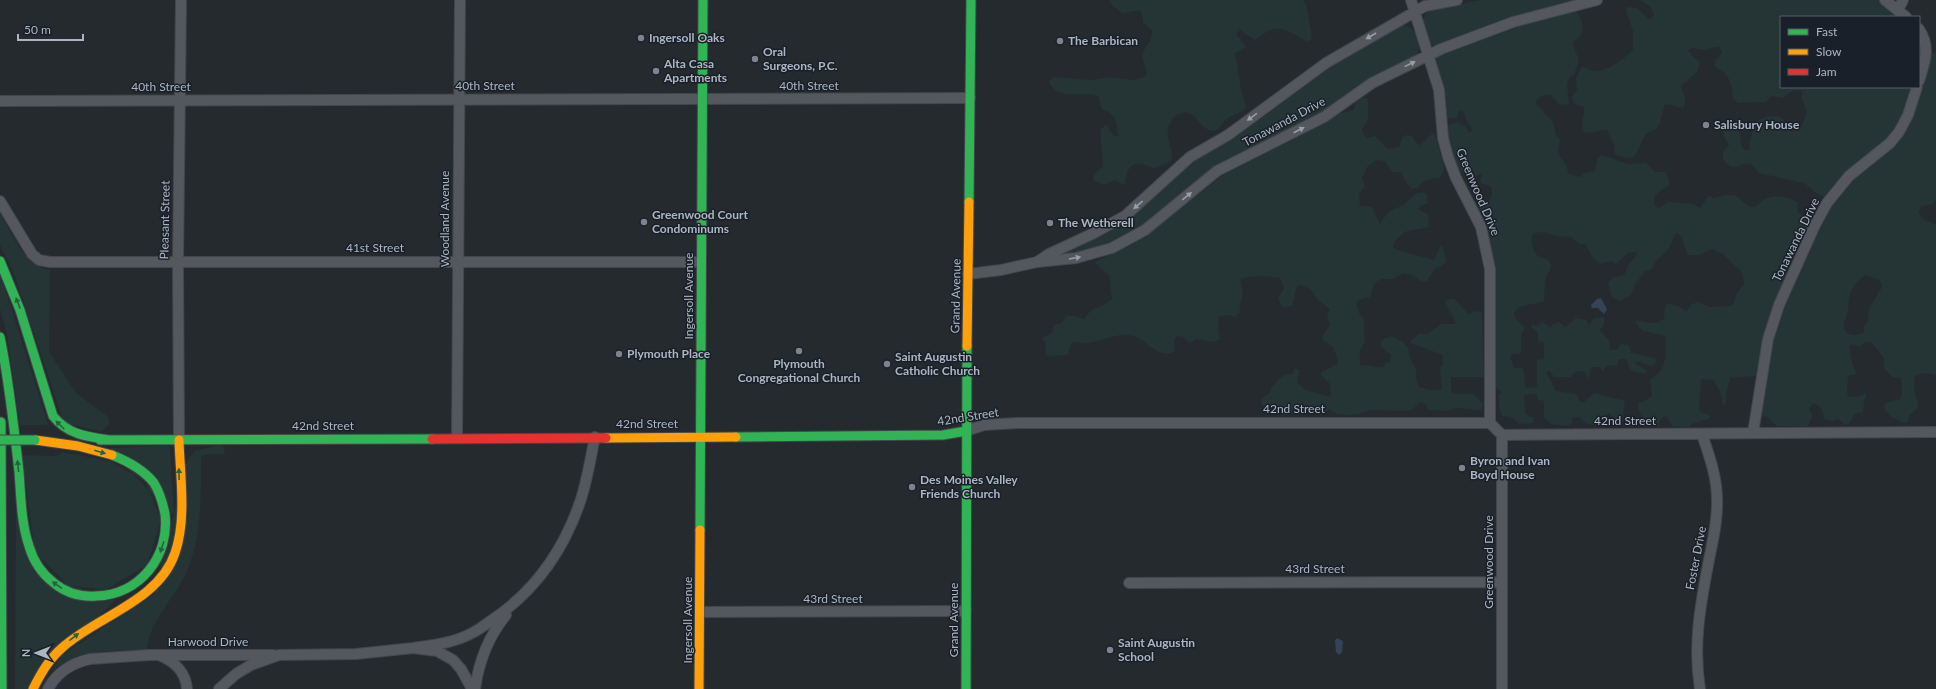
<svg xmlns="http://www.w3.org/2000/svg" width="1936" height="689" viewBox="0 0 1936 689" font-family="Lato,sans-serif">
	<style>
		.green { fill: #253536; fill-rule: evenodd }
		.water { fill: #344358 }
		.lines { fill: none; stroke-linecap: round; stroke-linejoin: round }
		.street-casing { stroke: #42464a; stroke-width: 12 }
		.fast-casing { stroke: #42464a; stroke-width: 11 }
		.slow-casing { stroke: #42464a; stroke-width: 11 }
		.jam-casing { stroke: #42464a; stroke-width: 11 }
		.street { stroke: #54585e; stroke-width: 10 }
		.fast { stroke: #30b455; stroke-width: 9 }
		.slow { stroke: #ff9f0a; stroke-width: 9 }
		.jam { stroke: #e5322d; stroke-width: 9 }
		.fast-bridge-casing { stroke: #42464a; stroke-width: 11; stroke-linecap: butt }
		.fast-bridge { stroke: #30b455; stroke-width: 9 }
		.oneway { fill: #979ea9 }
		.oneway2 { fill: #23633d }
		.poi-dot { fill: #7d848f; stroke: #192029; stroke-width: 1.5 }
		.labels { text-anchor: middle; stroke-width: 3; stroke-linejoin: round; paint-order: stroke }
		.poi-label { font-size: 12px; font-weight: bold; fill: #adb5c2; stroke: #192029; text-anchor: start }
		.street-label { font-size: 12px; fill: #adb5c2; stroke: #192029 }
	</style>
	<rect width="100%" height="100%" fill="#252a2f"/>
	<path class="green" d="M1109 0H1303L1307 8 1312 39 1307 42C1285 28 1277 22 1255 40L1240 30 1236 34 1246 47 1235 53 1241 90 1246 107C1241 114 1235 114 1228 118 1222 120 1222 129 1215 130 1199 134 1197 105 1179 114 1174 116 1171 121 1169 125 1164 139 1175 148 1171 161L1154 169C1136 159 1126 163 1125 185L1115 180 1104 185 1093 180 1094 174 1103 166C1103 158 1099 133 1101 129 1103 127 1105 126 1107 125L1113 135 1118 137C1117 130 1118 118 1111 114 1109 111 1106 112 1103 110 1099 106 1102 100 1097 96 1089 89 1061 104 1049 82L1053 77 1091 80 1110 77 1134 80 1145 77 1147 72C1135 44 1152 52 1152 30L1143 22V16L1140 10 1122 13 1113 6Z
		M1481 0H1588L1436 47 1428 41 1422 21 1427 11Z
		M1640 0H1878L1900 17H1781V87H1913L1904 114 1891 135 1825 201 1823 196C1814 193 1811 188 1804 183L1759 173 1751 164C1737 162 1734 175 1723 159V152L1729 145 1723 135 1724 128 1735 124 1739 128 1741 145 1744 150H1750C1748 140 1754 133 1754 123 1762 118 1776 112 1784 120 1787 123 1788 128 1791 131 1801 131 1805 119 1807 111L1802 99V90L1792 91 1783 98 1771 96 1766 102 1738 103 1733 98 1731 83 1725 73 1715 67V60L1722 53 1720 47C1711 45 1709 53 1694 48L1688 50 1692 56 1700 62 1697 72 1681 86C1683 93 1688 101 1683 108L1665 104C1661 115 1662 131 1648 132 1640 141 1640 149 1634 157L1625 158 1614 153 1615 147 1607 130C1599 130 1593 133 1585 133 1578 125 1585 117 1584 107L1575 104 1572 97 1577 90 1576 78 1582 67C1587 67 1589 70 1594 71 1607 72 1625 58 1633 50V31L1626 10 1628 7 1637 8 1649 19 1654 16 1651 7Z
		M1575 10C1583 18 1587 36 1574 41L1573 45 1579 60 1574 75 1569 78 1567 84 1569 105 1559 104C1550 96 1555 93 1541 96L1535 102 1553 122 1556 135 1560 139 1558 153 1567 167 1568 174 1580 177 1585 173 1595 171 1597 159 1601 155 1628 164 1646 163 1655 172H1665L1669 180V185L1655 195 1654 204 1658 209 1668 202 1693 204 1700 208 1708 197 1711 196 1713 198 1726 195H1735L1750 207H1756C1768 193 1781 194 1797 202L1798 213 1805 216 1811 225 1772 312 1764 338 1756 376 1730 378 1726 394 1725 404H1723L1720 391 1713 380 1701 379 1699 409 1700 412 1709 415 1710 418C1702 422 1694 421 1689 427L1672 426 1667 417 1664 416 1660 420 1659 426 1657 427C1647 422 1637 415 1638 403L1644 402 1652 396 1650 380C1654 377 1660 373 1662 368 1667 359 1666 346 1665 336L1643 331 1636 324V321C1645 321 1659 327 1664 318 1665 314 1664 309 1666 305L1669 303 1680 307 1686 312 1692 304 1698 302 1709 307 1731 306 1734 303 1737 293 1744 284 1742 272 1724 255 1713 249 1698 255H1688L1681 236 1677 233 1674 235C1670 255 1657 255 1651 270L1645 271 1636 283 1631 295 1619 301 1611 296 1608 283 1612 278 1625 275 1628 265 1637 255 1636 252 1628 253 1616 264 1611 261 1600 264 1593 258 1585 244H1579L1571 237 1556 236 1545 232 1533 233C1530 239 1532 250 1537 255 1540 258 1546 258 1549 261L1551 267 1545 280 1544 301C1535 306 1520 302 1514 313L1516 319 1525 328 1521 335V353L1512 354 1510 357 1514 368H1522C1526 374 1522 381 1527 388L1537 387V363L1536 360 1544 359V342L1538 341V333L1531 326 1532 324 1536 326 1543 322 1550 328 1553 324 1559 322 1565 327 1576 318 1586 320 1589 325 1594 318 1604 317V325L1600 330 1609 341 1610 350H1616L1621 344 1628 345 1632 353 1655 358 1656 363 1652 366 1636 361V364L1646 370V373C1639 373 1635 373 1630 369L1626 359H1619L1617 366 1609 365 1602 371 1600 367H1591L1589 381 1584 371 1575 372 1571 377H1554L1550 371 1546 372 1556 391 1576 394 1580 402H1584L1594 393 1625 401 1623 416 1617 421 1609 413 1601 418 1600 423C1591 427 1586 424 1580 417L1571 418 1573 422 1568 426 1551 424 1544 417V401L1538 400 1536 394 1524 395 1525 414 1533 418 1534 421 1532 423 1520 424 1511 417 1502 416 1499 407V394L1502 392 1495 387 1494 269 1488 234 1476 207 1481 205 1486 206 1492 195V189L1491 186 1482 184 1480 181 1482 175 1480 174 1475 178 1470 175 1463 174 1459 169H1457L1448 140 1446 126 1458 122 1466 127 1469 132 1473 131 1466 120 1463 111H1459L1457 118 1446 119 1444 93 1435 58 1436 56 1502 30Z
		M1402 24C1414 26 1424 44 1416 55L1369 80 1315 118 1223 165 1135 232 1102 247 1053 258 1059 253 1133 215 1191 160 1345 55Z
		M1936 52V200L1933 204 1921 206 1919 212 1921 218 1936 225V375L1923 373 1915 376 1914 390 1918 404 1916 410 1909 415 1908 422 1905 423 1890 416 1884 408 1885 403 1900 399 1902 393 1901 378 1892 377 1884 368V358L1872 343 1865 342 1859 347 1853 344 1850 345C1850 355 1852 365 1857 374L1848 376 1847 392 1848 396 1856 397 1867 393 1864 401 1863 412 1854 414 1850 423 1845 425 1838 419 1832 421 1825 419 1821 408 1814 403 1809 408 1813 416 1808 426H1777L1766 416 1760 417 1769 353 1779 315 1826 212 1845 187 1889 147 1929 55ZM1866 275 1878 279 1882 284V287L1869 309 1868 322 1864 326V332C1857 337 1845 337 1844 326 1844 321 1847 315 1848 311 1849 306 1848 302 1849 298 1851 289 1858 279 1866 275Z
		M1361 98H1367L1368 100V119L1362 130 1366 138 1375 136 1388 149 1399 147 1402 138 1406 135 1412 136 1417 144 1420 145 1433 133 1436 136 1444 169 1440 178C1430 179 1423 179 1418 188L1412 189 1406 183 1401 172H1392L1385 161 1376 160 1367 167 1362 178 1365 187 1359 194 1360 206 1372 207 1380 225C1383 218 1388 212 1394 209 1398 207 1403 206 1406 203 1412 197 1417 189 1427 194L1428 203 1422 205 1418 209 1428 215 1429 227 1404 232 1395 241 1393 247C1396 251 1427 258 1434 260L1441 245 1443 247 1446 262 1441 266 1435 268 1427 281 1422 282 1412 275 1403 273 1392 279H1382L1375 282 1370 297 1358 300 1356 303 1360 315 1364 319C1365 327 1363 334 1365 342 1358 349 1360 355 1360 365 1369 365 1375 368 1384 367L1385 363 1390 362 1391 354 1386 352 1380 344 1383 339 1392 336 1404 343 1408 348 1411 361 1416 369V379L1419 387 1432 390 1442 389 1440 367 1443 366V355L1411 343V340L1419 334H1427L1441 324H1456C1455 319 1448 309 1445 302L1450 299H1455L1468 314 1476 311 1482 312 1484 377H1451V393L1474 394 1483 404 1481 410 1456 408 1448 411 1429 410 1424 403 1420 402 1412 410 1405 411 1369 410 1360 414 1350 415 1337 414 1328 409 1326 414 1317 415 1312 411 1295 410 1291 414 1282 416 1279 410 1268 415 1261 403V399L1270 393 1271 388C1280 380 1277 376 1292 374L1295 368 1300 370 1297 382 1305 390 1331 397 1330 384 1321 375V373L1337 364 1338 361 1333 347 1323 340 1322 337 1330 325 1327 314 1330 309 1318 300 1310 289 1301 285H1298C1294 292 1295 299 1292 306L1283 307 1278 299C1283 288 1287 292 1280 278 1274 276 1244 275 1241 280 1239 284 1243 289 1243 292 1243 300 1238 303 1240 313L1235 317 1226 315 1219 317 1218 330 1220 339 1215 342 1196 339 1190 343 1183 337 1177 336 1174 340 1175 351C1160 361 1146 339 1133 336 1117 332 1102 342 1086 343 1082 343 1078 342 1074 342L1071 344 1068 355 1049 356 1046 355 1045 342 1042 338 1052 333 1054 325 1062 323 1066 316H1075L1084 319 1091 310 1102 306 1112 299 1109 276 1095 263 1097 261 1127 247 1149 234 1223 175 1300 136 1337 114 1354 110 1356 101Z
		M0 213C12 233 23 266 50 270L49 352 76 393 108 417 109 424 104 429 100 431 64 423 13 271 0 245Z
		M0 273 48 424 46 425H20L7 334 0 309Z
		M218 445 223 446 225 454 201 455C201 492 202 531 189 566 179 595 149 618 147 650 115 651 77 648 52 672L61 656 153 595 187 460 195 451Z
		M169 446 170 449 174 516 107 448Z
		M62 452 110 461 146 482 161 521 147 565 105 590 68 585 35 552 22 455 57 456Z
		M16 502 34 573 115 600 27 689H15Z"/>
	<path class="water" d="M1601 298 1607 309 1604 314 1598 308H1592L1591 305 1597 299Z
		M1337 638 1343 641 1342 652 1339 655 1336 652 1335 641Z"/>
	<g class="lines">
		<g class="street-casing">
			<path id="street" d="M1411 0 1439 90 1443 138 1448 157 1456 178 1481 227 1490 269V423
				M1885 0 1906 17
				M1898 10 1903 0
				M1919 29C1931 47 1925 62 1919 81
				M0 101 970 98
				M0 201 32 254 39 260 50 262H701
				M1037 262 1049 254 1092 234 1125 216 1190 157 1228 135 1326 63 1425 6 1457 0
				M968 274 1001 270 1037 262 1076 258 1112 248 1145 230 1217 171 1324 117 1372 83 1441 49 1513 22 1597 0
				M966 431 984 425 1017 423H1490L1502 435 1936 432
				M1753 433 1768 339 1779 305 1815 225 1827 203 1849 176 1890 143 1899 132 1908 115 1917 87
				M457 438 460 0
				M179 440 178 262 181 0
				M1129 583 1502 582
				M700 612 966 611
				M413 648C433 645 454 643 472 633 479 630 486 624 492 620 535 591 562 553 579 505 587 483 590 460 595 437
				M161 656C175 662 186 673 187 689
				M48 689C57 672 72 663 90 659L149 655H273
				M219 689 236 674 251 665 279 655 356 654 413 648 437 651 453 660 461 669 472 689
				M475 689C479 660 488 637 506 615
				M1502 689V435
				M1700 689C1693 646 1700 607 1708 565 1712 544 1718 521 1717 499 1717 477 1709 455 1702 434"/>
		</g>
		<g class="fast-casing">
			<path id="fast" d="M969 202 971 0
				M0 261 20 310 53 416C68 435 88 437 110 440
				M0 337C9 381 14 426 19 472 21 496 21 523 29 546 33 560 42 574 54 583 66 593 81 597 96 596 140 595 170 556 165 514 163 504 160 493 154 483 144 470 127 461 112 455
				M1 422 2 689
				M736 437 943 435 966 431
				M100 440 432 439
				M700 530 703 0
				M966 689 967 346"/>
		</g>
		<g class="slow-casing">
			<path id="slow" d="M967 346 969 202
				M606 438 736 437
				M35 440 78 446 112 455
				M33 689C41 673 49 659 63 647 98 616 159 601 175 553 187 518 180 476 179 440
				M699 689 700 530"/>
		</g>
		<g class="jam-casing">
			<path id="jam" d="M432 439 606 438"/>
		</g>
		<use href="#street" class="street"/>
		<use href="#fast" class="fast"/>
		<use href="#slow" class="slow"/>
		<use href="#jam" class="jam"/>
		<g class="fast-bridge-casing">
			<path id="fast-bridge" d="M0 440H35"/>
		</g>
		<use href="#fast-bridge" class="fast-bridge"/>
	</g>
	<defs><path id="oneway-solid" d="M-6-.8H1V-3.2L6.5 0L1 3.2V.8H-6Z"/></defs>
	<g class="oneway">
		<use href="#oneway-solid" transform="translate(1371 36) rotate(150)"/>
		<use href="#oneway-solid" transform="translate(1410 64) rotate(-26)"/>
		<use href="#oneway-solid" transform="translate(1252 117) rotate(144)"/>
		<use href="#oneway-solid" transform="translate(1299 130) rotate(-27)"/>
		<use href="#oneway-solid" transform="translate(1187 196) rotate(-39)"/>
		<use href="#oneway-solid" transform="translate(1138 205) rotate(140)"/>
		<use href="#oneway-solid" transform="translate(1075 258) rotate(-10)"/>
	</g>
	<g class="oneway2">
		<use href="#oneway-solid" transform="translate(18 303) rotate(-111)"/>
		<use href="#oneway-solid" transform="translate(60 425) rotate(-135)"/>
		<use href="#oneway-solid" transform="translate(100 452) rotate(16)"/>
		<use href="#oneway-solid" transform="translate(18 466) rotate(-96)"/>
		<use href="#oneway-solid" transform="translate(179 474) rotate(-91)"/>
		<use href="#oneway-solid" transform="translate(162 547) rotate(108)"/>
		<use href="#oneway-solid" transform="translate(57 585) rotate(-145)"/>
		<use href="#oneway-solid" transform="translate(74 637) rotate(-38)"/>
	</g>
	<g class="poi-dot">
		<circle cx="641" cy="38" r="4"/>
		<circle cx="1060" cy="41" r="4"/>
		<circle cx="755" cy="59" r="4"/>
		<circle cx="656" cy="71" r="4"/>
		<circle cx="1706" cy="125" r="4"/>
		<circle cx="644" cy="222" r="4"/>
		<circle cx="1050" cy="223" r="4"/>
		<circle cx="799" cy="351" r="4"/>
		<circle cx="619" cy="354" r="4"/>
		<circle cx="887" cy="364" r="4"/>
		<circle cx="1462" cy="468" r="4"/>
		<circle cx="912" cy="487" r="4"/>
		<circle cx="1110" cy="650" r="4"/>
	</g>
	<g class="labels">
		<g class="poi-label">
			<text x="649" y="42">Ingersoll Oaks</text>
			<text x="1068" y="45">The Barbican</text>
			<text x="763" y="56">Oral<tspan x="763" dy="14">Surgeons, P.C.</tspan></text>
			<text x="664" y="68">Alta Casa<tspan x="664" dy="14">Apartments</tspan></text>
			<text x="1714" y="129">Salisbury House</text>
			<text x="652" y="219">Greenwood Court<tspan x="652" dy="14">Condominums</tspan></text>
			<text x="1058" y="227">The Wetherell</text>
			<text x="627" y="358">Plymouth Place</text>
			<text x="895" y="361">Saint Augustin<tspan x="895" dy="14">Catholic Church</tspan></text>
			<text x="799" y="368" text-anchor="middle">Plymouth<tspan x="799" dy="14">Congregational Church</tspan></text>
			<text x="1470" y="465">Byron and Ivan<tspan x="1470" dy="14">Boyd House</tspan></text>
			<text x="920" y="484">Des Moines Valley<tspan x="920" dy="14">Friends Church</tspan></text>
			<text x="1118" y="647">Saint Augustin<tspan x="1118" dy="14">School</tspan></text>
		</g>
		<g class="street-label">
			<text x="485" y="90">40th Street</text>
			<text x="809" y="90">40th Street</text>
			<text x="161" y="91">40th Street</text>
			<text transform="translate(1284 122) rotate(-28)" y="4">Tonawanda Drive</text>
			<text transform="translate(1478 192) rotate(67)" y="4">Greenwood Drive</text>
			<text transform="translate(445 219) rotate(-90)" y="4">Woodland Avenue</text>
			<text transform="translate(165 220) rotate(-89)" y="4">Pleasant Street</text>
			<text transform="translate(1796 240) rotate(-64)" y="4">Tonawanda Drive</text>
			<text x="375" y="252">41st Street</text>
			<text transform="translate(689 296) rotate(-90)" y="4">Ingersoll Avenue</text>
			<text transform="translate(956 296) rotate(-89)" y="4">Grand Avenue</text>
			<text x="1294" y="413">42nd Street</text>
			<text transform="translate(968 417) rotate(-9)" y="4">42nd Street</text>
			<text x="1625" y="425">42nd Street</text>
			<text x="647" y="428">42nd Street</text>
			<text x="323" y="430">42nd Street</text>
			<text transform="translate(1696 558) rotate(-79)" y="4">Foster Drive</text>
			<text transform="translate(1489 562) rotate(-90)" y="4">Greenwood Drive</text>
			<text x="1315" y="573">43rd Street</text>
			<text x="833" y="603">43rd Street</text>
			<text transform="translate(688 620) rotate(-90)" y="4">Ingersoll Avenue</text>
			<text transform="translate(954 620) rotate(-90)" y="4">Grand Avenue</text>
			<text x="208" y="646">Harwood Drive</text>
		</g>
	</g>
	<rect x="1780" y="16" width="140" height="72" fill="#192029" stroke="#545c66"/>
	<rect x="1788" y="29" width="20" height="6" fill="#30b455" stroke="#545c66"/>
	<text x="1816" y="36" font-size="12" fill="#adb5c2">Fast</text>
	<rect x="1788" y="49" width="20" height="6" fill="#ff9f0a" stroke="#545c66"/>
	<text x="1816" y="56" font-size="12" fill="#adb5c2">Slow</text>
	<rect x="1788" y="69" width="20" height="6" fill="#e5322d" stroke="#545c66"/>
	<text x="1816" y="76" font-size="12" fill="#adb5c2">Jam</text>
	<g transform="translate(36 653) rotate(270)" stroke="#192029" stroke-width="3" paint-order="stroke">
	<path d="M0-3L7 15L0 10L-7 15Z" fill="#adb5c2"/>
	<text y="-6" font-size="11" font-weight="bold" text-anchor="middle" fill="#adb5c2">N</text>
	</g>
	<path d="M18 34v6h65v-6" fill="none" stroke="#adb5c2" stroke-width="2"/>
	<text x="24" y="34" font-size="12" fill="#adb5c2" stroke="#192029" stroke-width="3" paint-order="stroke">50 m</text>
</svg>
